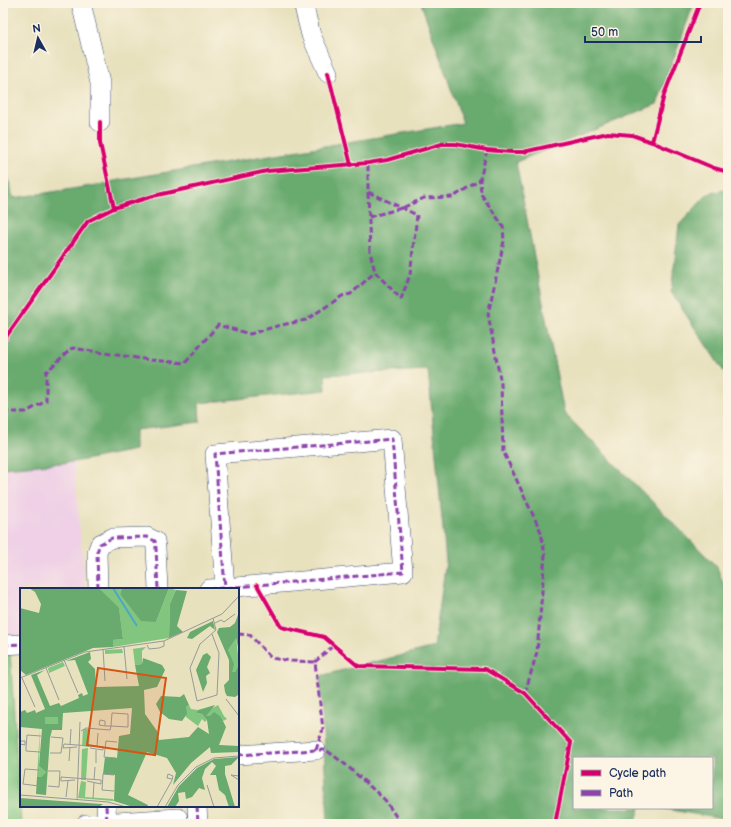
<svg xmlns="http://www.w3.org/2000/svg" width="731" height="827" viewBox="0 0 731 827" font-family="'Balsamiq Sans',sans-serif">
	<style>
		.built { fill: #efd0e6 }
		.green { fill: #82c57f; stroke: #4e7a6e }
		.forest { fill: #69aa6e; stroke: #426c66 }
		.lines { fill: none; stroke-linecap: round; stroke-linejoin: round }
		.minor-casing { stroke: #3a4a6c; stroke-width: 20 }
		.minor { stroke: #fff; stroke-width: 19 }
		.quiet { stroke: #8e44ad; stroke-width: 3; stroke-dasharray: 6 3; stroke-linecap: butt }
		.cycleway-casing { stroke: #fcf5e5; stroke-width: 6 }
		.cycleway { stroke: #d6006c; stroke-width: 4 }
		.inset-river { fill: none; stroke: #4ba6c9; stroke-width: 2 }
		.inset-road { fill: none; stroke: #969a98; stroke-width: 1 }
		.view { fill: #d45514; fill-opacity: 0.15; stroke: #d45514; stroke-width: 2 }
		.inset-edge { fill: none; stroke: #1b2f5e; stroke-width: 2 }
	</style>
	<rect width="100%" height="100%" fill="#fcf5e5"/>
	<filter id="ink" filterUnits="userSpaceOnUse"><feTurbulence type="fractalNoise" baseFrequency=".025" numOctaves="2"/><feDisplacementMap in="SourceGraphic" scale="8" xChannelSelector="R" yChannelSelector="G"/><feConvolveMatrix kernelMatrix="1 2 1 2 8 2 1 2 1" color-interpolation-filters="sRGB"/></filter>
	<filter id="wash" filterUnits="userSpaceOnUse"><feTurbulence type="fractalNoise" baseFrequency=".012" numOctaves="4" result="noise"/><feDisplacementMap in="SourceGraphic" scale="16" xChannelSelector="R" yChannelSelector="G"/><feGaussianBlur stdDeviation="0.9" result="paint"/><feColorMatrix in="noise" values="0 0 0 0 0 0 0 0 0 0 0 0 0 0 0 0 0 1.4 0 .05"/><feComposite in="paint" operator="in"/></filter>
	<g filter="url(#wash)">
		<rect width="100%" height="100%" fill="#e8e1be"/>
		<path class="built" d="M74 462 85 589H21V653L3 654V468Z"/>
		<path class="green" d="M3 654H10L21 824H3Z"/>
		<path class="forest" d="M421 3H694L657 104 516 162 564 413 717 567 728 596V820L660 808H712V758H574V808H640L635 824H328L320 676 434 647 446 561 428 370 325 375 326 390 199 403 200 422 135 430V450L74 462 3 468V157L13 198 104 184 114 181 463 123Z
			M728 189V374L724 372 671 292 679 225 708 194Z"/>
	</g>
	<g filter="url(#ink)">
		<g class="lines">
			<g class="minor-casing">
				<path id="minor" d="M81 3 100 83V122
					M303 3 311 35 328 73
					M98 589 97 552 100 544 112 538 147 537 155 541 156 548 158 589
					M209 589 225 588 403 572 392 439 215 454 225 588V589
					M3 645 21 644
					M238 755 316 750
					M106 806 107 823
					M197 806 198 824
					M86 824 178 818V824"/>
			</g>
			<use href="#minor" class="minor"/>
			<path class="quiet" d="M487 150 480 180 481 194 503 226 504 241 488 314 501 384 503 451 541 532 545 555 537 652 525 693
				M368 192 370 252 375 272 401 299 410 275 417 215 368 192V163
				M369 217 402 208 424 198 453 197 480 180
				M3 412H26L46 401V372L72 348 150 360 185 363 218 325 250 334 277 326 306 320 342 296 351 294 375 272
				M98 589 97 552 100 544 112 538 147 537 155 541 156 548 158 589
				M209 589 225 588 403 572 392 439 215 454 225 588V589
				M238 634 250 635 271 658 291 661 315 662 323 729 316 750H326L346 765 385 800 401 824
				M3 645 21 644
				M315 662 334 645
				M238 755 316 750
				M106 806 107 823
				M197 806 198 824"/>
			<g class="cycleway-casing">
				<path id="cycleway" d="M700 3 664 95 652 142 714 168 728 172
					M328 73 351 165
					M100 122V143L114 208
					M3 341 88 221 114 208 153 196 267 171 368 163 387 160 442 144H455L487 150 511 152H523L608 133 632 135 652 142
					M257 585 281 627 324 637 358 666 485 669 525 693 571 743 555 824"/>
			</g>
			<use href="#cycleway" class="cycleway"/>
		</g>
	</g>
	<g transform="translate(20 588)">
		<rect width="219" height="219" fill="#e8e1be"/>
		<path d="M79 0H102L100 6 136 34 149 0 156 2 150 16 149 50 93 59V52L103 51 99 21ZM216 49 219 76 215 84H211L208 62ZM126 59 122 63V76L115 77 113 61 105 62ZM102 61 103 65 85 66V62ZM43 74 45 78 29 85 28 80ZM169 117 171 121 178 122 176 125 182 126 187 132 185 134 182 131 178 138 166 129V119ZM198 117 204 128 207 131 203 133 201 129 186 128 189 122ZM25 128 38 129V136H24ZM20 140 19 178 26 184 21 189H17ZM63 141H70L69 159 62 158ZM68 160 66 192H61L62 161ZM61 193 66 194 65 209 93 211 94 213 58 210Z" fill="#82c57f"/>
		<path d="M9 0H79L99 20 103 51 93 52V59L73 60 6 87 0 82V20L19 25 21 16 15 4ZM102 0H149L136 34 121 33 100 6ZM156 2 167 3 157 38 163 44 149 50 150 16ZM219 24V64L216 50 208 62 214 76 212 84H215L219 76 218 107 215 109 207 108 205 104 204 97 209 92V72L197 44 199 40 210 39 215 35ZM193 33 195 42 190 38 172 51 167 50 170 44ZM70 64 71 71 68 74 75 81 76 99 119 98 115 77 122 76 123 70 142 77 145 82 137 99 124 102 125 126 137 143 139 152 169 149 178 139 189 146 187 132 182 126 176 125 178 122 195 117 186 128H190L194 124 201 129 206 139 199 157 219 158V164L191 165 190 159 171 175 153 197 156 185 147 170 127 164 108 207 128 217 127 219H113L94 213 95 187 83 186 85 169 97 170 99 148 110 146 112 120 43 125 42 142H32L30 150 26 207 16 206 17 189H21L26 184 19 178 22 141 0 139V124L5 122 7 125 15 122 16 125 25 121 11 87 25 82 17 87 30 118 39 115 41 118 59 110 58 107 62 105 63 108 68 106 55 72 46 73ZM25 129H38V136H25ZM187 65 191 69 187 79 190 85 186 88 187 95 183 104 176 82 183 67ZM164 106 169 117 166 119 167 126 162 133 149 131 140 124 136 116 141 108 160 109ZM219 169 211 177 205 178V186L215 219H209L205 207 199 202 196 187H190L196 178 192 174 185 181 182 190 185 202 179 200 172 209 166 211 165 204 158 205 159 213 155 219H147L159 198 177 180 194 171ZM0 210 81 216H83L79 219H0Z" fill="#69aa6e" fill-rule="evenodd"/>
		<path class="inset-river" d="M93 0 117 38"/>
		<path class="inset-road" d="M195 35 201 32 204 34 215 26M192 46 199 65 197 107 177 113 170 80 180 56 196 42 193 30M127 57 129 61 139 60 144 58V53M104 59 107 91M83 61 85 93M44 72 58 105M26 80 39 112M0 90 65 64 144 53 202 26 219 8M2 90 15 119M206 111 219 128M61 143 66 140 90 142 91 138 92 125 108 126V139L91 138H85L79 137 80 132 85 133V138M0 153H5V157L0 156M50 157 51 141M77 158 78 145M57 159 43 160 44 156 83 159V162L70 160M20 164 6 163V160L7 147 21 148M30 165H41L43 150 31 149M96 170 84 169 86 153 97 154M49 173 50 160M76 175V162M19 182 5 181 3 196 19 198M219 188 211 187 219 192M55 192 41 193V189L81 192V196L67 193M74 192 75 179M187 197 194 219M28 198 39 199 40 183H28M94 203 82 202 83 186 94 187M0 207 88 214 106 219M46 209 48 193M73 211 74 195M57 212 60 134M137 219 151 194 152 192 153 188 148 186 147 190 152 191M145 219 158 197 176 179 194 170 219 168"/>
		<path class="view" d="M78 80 146 90 135 167 67 157Z"/>
		<rect width="219" height="219" class="inset-edge"/>
	</g>
	<rect width="731" height="827" fill="none" stroke="#fcf5e5" stroke-width="16"/>
	<rect x="573" y="757" width="140" height="52" fill="#fcf5e5" stroke="#a2a6af"/>
	<rect x="581" y="770" width="20" height="6" fill="#d6006c" stroke="#a2a6af"/>
	<text x="609" y="777" font-size="12" fill="#1b2f5e">Cycle path</text>
	<rect x="581" y="790" width="20" height="6" fill="#8e44ad" stroke="#a2a6af"/>
	<text x="609" y="797" font-size="12" fill="#1b2f5e">Path</text>
	<g transform="translate(38 38) rotate(352)" stroke="#fcf5e5" stroke-width="3" paint-order="stroke">
	<path d="M0-3L7 15L0 10L-7 15Z" fill="#1b2f5e"/>
	<text y="-6" font-size="11" font-weight="bold" text-anchor="middle" fill="#1b2f5e">N</text>
	</g>
	<path d="M585 36v6h116v-6" fill="none" stroke="#1b2f5e" stroke-width="2"/>
	<text x="591" y="36" font-size="12" fill="#1b2f5e" stroke="#fcf5e5" stroke-width="3" paint-order="stroke">50 m</text>
</svg>
